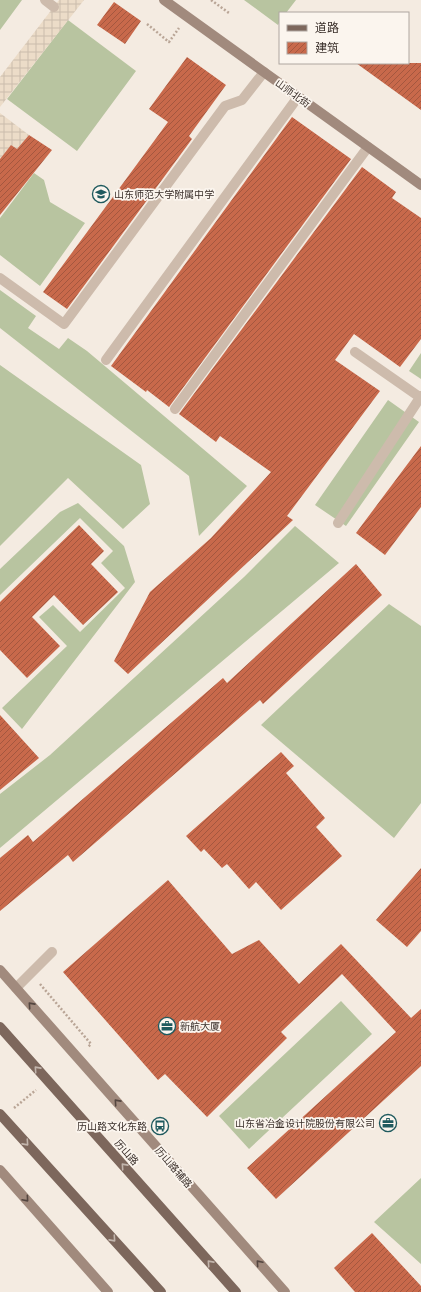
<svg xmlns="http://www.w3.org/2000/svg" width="421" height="1292" viewBox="0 0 421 1292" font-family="Arial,'Noto Sans SC',sans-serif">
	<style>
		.garden { fill: #b8c4a0 }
		.plaza { fill: url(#plaza-grid) }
		.building { fill: url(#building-hatch) }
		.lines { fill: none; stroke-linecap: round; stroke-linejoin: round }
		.path { stroke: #b9a596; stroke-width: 2.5; stroke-dasharray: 2 2; stroke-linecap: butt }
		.lane { stroke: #cdbbac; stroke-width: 10 }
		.street { stroke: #cdbbac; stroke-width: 10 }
		.secondary { stroke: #a18a7d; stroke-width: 10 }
		.primary { stroke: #7d675c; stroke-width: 10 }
		.oneway { stroke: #544640 }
		.oneway2 { stroke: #c2b5ac }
		.labels { text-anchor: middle; stroke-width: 3.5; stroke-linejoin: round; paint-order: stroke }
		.street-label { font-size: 10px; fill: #3b302b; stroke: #fbf5ee }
		.poi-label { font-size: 10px; fill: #3b302b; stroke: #fbf5ee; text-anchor: start }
	</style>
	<defs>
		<pattern id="plaza-grid" width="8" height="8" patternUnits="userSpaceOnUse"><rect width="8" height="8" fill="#ecdcc8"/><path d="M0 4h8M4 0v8" fill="none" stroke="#cbbdac"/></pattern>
		<pattern id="building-hatch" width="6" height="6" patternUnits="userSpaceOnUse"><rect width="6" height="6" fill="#c8694b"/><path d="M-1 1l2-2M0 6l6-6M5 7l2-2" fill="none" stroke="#a4573f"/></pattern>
	</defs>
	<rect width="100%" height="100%" fill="#f4ebe1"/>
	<path class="garden" d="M0 0H22L0 30Z
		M244 0H296L286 13H280V21L278 25Z
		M68 20 136 71 77 151 7 99Z
		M34 173 44 180 50 202 85 223 40 286 0 255V218Z
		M0 290 36 316 28 328 59 349 68 338 87 351 247 486 199 536 189 476 0 328Z
		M421 353V379L409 371Z
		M0 365 141 465 150 504 123 529 68 478 0 546Z
		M388 400 419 422 346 526 315 505Z
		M78 503 124 546 135 582 22 729 2 708 67 646 39 617 53 605 80 632 125 588 101 563 113 551 80 518 0 595V569L60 512Z
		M295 526 339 563 0 848V794L50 755 244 577Z
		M389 604 421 626V803L394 838 261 725Z
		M341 1001 372 1034 249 1149 219 1116Z
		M421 1178V1264L374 1222Z"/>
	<path class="plaza" d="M59 0H84L0 107V77Z
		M0 113 29 135 17 149 11 145 0 159Z"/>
	<path class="building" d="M114 2 141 21 125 44 97 25Z
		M187 57 226 85 189 136 192 139 67 309 43 292 168 122 149 109Z
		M356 63H421V110Z
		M292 117 351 159 169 407 147 390 146 392 111 366Z
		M29 135 52 150 0 215V159L11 145 17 149Z
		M362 167 396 192 392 198 421 218V339L400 367 354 334 335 360 380 391 287 516 293 520 128 674 114 661 150 592 211 538 271 472 220 436 216 442 179 414Z
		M421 446V507L385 555 356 533Z
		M79 525 104 551 91 564 118 592 83 625 54 595 32 617 60 646 27 678 0 650V602Z
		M356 564 382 595 263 704 260 700 73 862 68 855 0 911V858L28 835 33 842 223 678 227 683Z
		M0 715 39 758 0 790Z
		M281 752 294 766 286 773 325 818 316 827 342 856 281 910 256 882 249 889 227 864 222 868 204 849 201 852 186 836Z
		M421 868V931L407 947 376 920Z
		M168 880 232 954 259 940 299 984 341 944 411 1018 421 1009V1066L276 1199 247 1168 396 1032 342 974 281 1032 287 1038 207 1117 165 1074 158 1080 63 972Z
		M372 1233 421 1286V1292H355L334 1268Z"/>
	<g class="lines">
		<path class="path" d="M211 0 229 13
			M147 24 169 42 179 28
			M40 984 91 1044 88 1047
			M14 1108 36 1090"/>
		<path class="lane" d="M45 0 54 7
			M0 278 64 324 225 106 242 100 264 72
			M106 360 298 97
			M175 409 368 147
			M16 988 52 952"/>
		<path class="street" d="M355 352 421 398
			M338 523 421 396"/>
		<path class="secondary" d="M164 0 421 185
			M0 970 285 1292
			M0 1170 108 1292"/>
		<path class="primary" d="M0 1027 236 1292
			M0 1114 161 1292"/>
	</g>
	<defs><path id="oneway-chevron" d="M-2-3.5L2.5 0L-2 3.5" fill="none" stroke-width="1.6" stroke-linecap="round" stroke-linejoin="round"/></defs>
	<g class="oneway">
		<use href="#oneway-chevron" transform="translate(31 1005) rotate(-132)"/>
		<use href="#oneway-chevron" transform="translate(117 1102) rotate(-132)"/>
		<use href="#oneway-chevron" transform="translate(26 1199) rotate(49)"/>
		<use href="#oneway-chevron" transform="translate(259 1263) rotate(-131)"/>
	</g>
	<g class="oneway2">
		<use href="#oneway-chevron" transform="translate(37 1069) rotate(-132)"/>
		<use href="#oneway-chevron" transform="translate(26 1143) rotate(48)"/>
		<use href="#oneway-chevron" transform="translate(124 1166) rotate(-132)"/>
		<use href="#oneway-chevron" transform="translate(113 1239) rotate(48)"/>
		<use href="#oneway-chevron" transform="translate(210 1263) rotate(-132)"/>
	</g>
	<defs>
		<g id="school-ring" transform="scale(0.9)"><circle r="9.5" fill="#fbf5ee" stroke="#1f5a5e" stroke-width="1.5"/><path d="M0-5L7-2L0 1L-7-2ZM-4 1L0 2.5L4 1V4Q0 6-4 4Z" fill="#1f5a5e"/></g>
		<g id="office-ring" transform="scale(0.9)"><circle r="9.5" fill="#fbf5ee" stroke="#1f5a5e" stroke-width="1.5"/><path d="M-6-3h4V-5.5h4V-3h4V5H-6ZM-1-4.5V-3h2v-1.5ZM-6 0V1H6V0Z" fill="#1f5a5e"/></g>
		<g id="bus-ring" transform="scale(0.9)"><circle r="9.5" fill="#fbf5ee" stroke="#1f5a5e" stroke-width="1.5"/><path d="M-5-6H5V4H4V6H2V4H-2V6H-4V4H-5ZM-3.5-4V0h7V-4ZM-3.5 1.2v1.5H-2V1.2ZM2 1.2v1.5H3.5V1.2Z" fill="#1f5a5e"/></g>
	</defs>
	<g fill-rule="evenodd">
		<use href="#school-ring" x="101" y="194"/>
		<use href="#office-ring" x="167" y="1026"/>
		<use href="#office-ring" x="388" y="1123"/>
		<use href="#bus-ring" x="160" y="1126"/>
	</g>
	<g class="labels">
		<g class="street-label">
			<text transform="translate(293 93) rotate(36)" y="4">山师北街</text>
			<text transform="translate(127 1152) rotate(48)" y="4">历山路</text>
			<text transform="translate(174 1167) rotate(49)" y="4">历山路辅路</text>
		</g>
		<g class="poi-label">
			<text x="114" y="198">山东师范大学附属中学</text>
			<text x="180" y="1030">新航大厦</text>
			<text x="375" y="1127" text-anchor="end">山东省冶金设计院股份有限公司</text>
			<text x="147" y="1130" text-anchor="end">历山路文化东路</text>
		</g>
	</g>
	<rect x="279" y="12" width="130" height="52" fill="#fbf5ee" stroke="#aea6a0"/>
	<rect x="287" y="25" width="20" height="6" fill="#7d675c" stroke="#aea6a0"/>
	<text x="315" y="32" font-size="12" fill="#3b302b">道路</text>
	<rect x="287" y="42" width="20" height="12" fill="url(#building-hatch)" stroke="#aea6a0"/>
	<text x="315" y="52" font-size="12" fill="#3b302b">建筑</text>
</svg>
